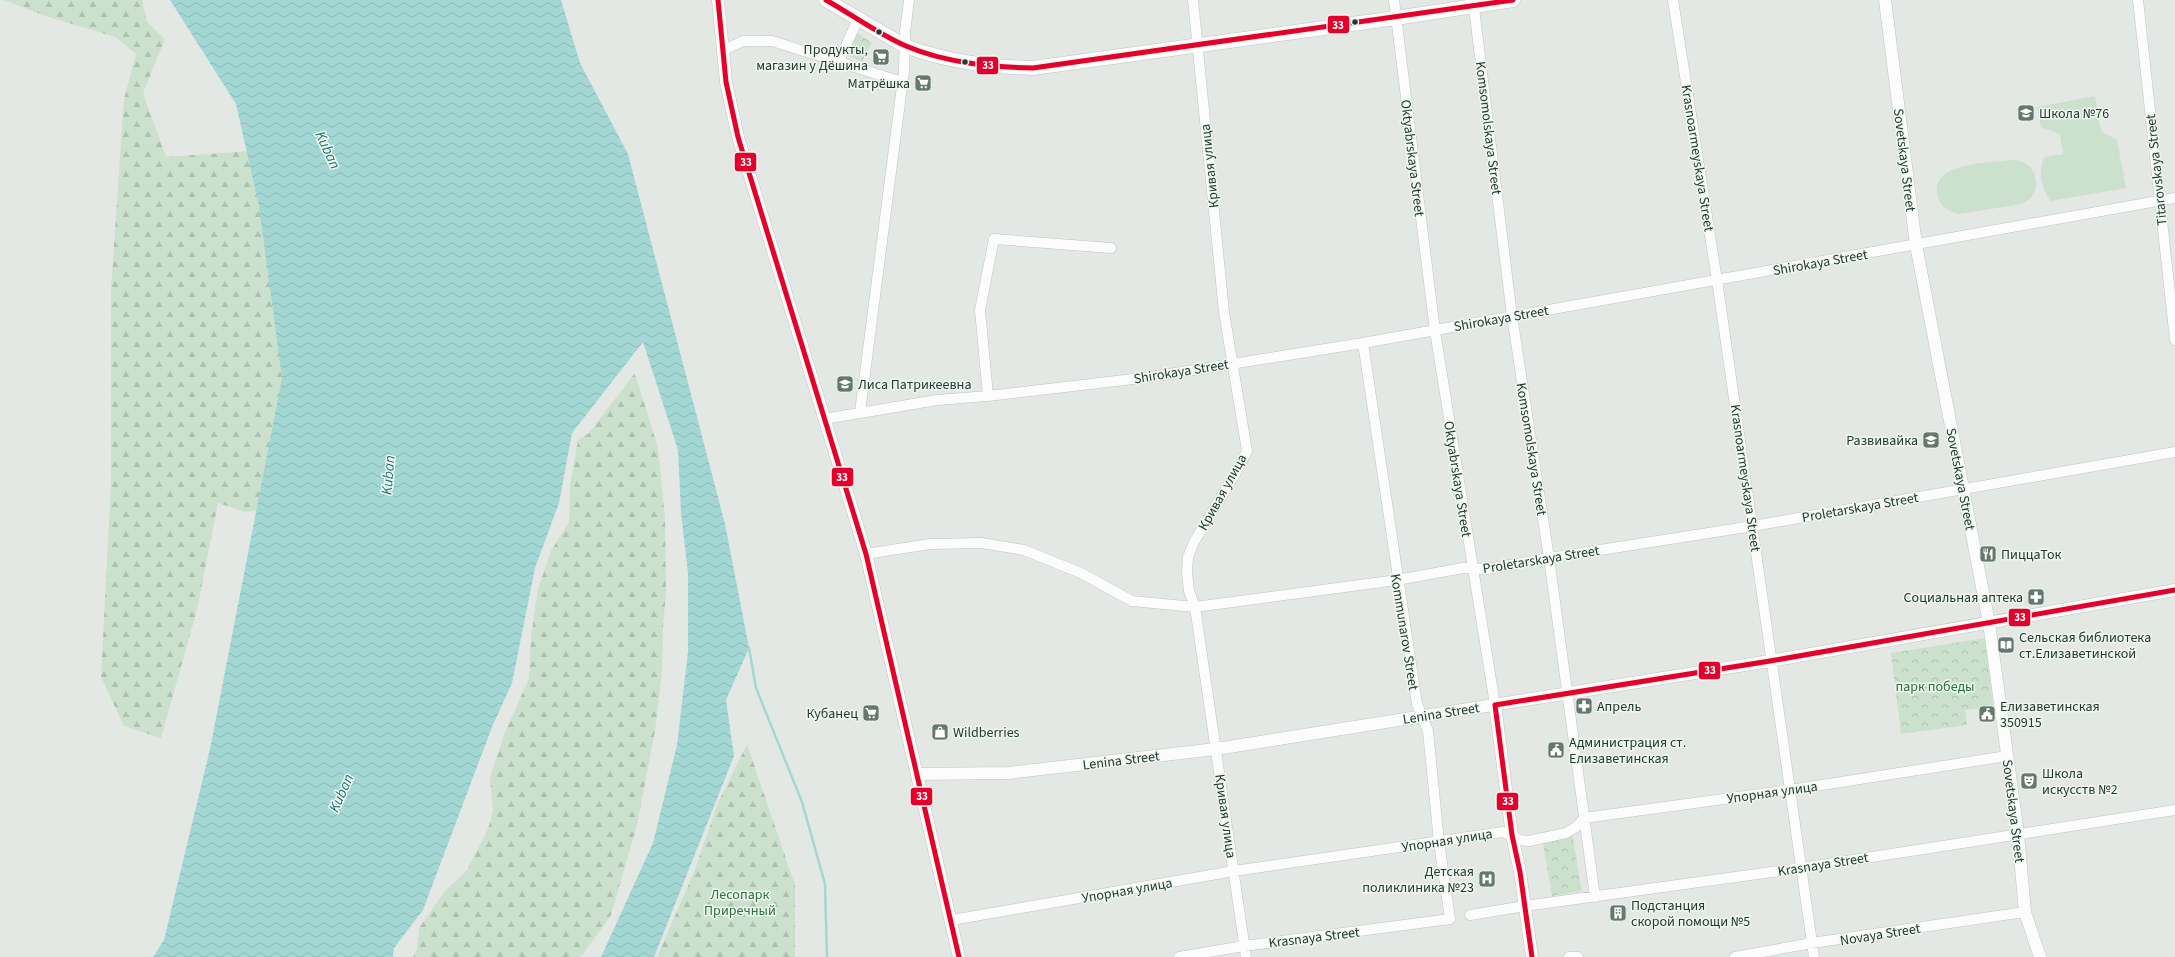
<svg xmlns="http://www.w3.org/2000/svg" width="2175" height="957" viewBox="0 0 2175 957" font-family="'Source Sans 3',sans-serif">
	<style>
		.forest { fill: url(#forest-firs) }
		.park { fill: url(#park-crowns) }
		.pitch { fill: #cbe1ce }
		.water { fill: url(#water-waves) }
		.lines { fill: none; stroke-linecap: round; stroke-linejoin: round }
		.stream { stroke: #a3d7d4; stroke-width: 2.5 }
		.minor-casing { stroke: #c0c5c2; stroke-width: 11 }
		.tertiary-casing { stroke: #c0c5c2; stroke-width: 13 }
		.secondary-casing { stroke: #bec6c2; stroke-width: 15 }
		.minor { stroke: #fbfcfb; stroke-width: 10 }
		.tertiary { stroke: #fbfcfb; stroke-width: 12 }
		.secondary { stroke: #fbfcfb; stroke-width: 14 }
		.bus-1-casing { stroke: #f0f7f2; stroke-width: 8 }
		.bus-1 { stroke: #e4002b; stroke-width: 5 }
		.bus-dot { fill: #213b2f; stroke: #f0f7f2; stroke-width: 1.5 }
		.labels { text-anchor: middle; stroke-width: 3; stroke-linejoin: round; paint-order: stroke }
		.poi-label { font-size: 14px; fill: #213b2f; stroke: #f0f7f2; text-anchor: start }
		.street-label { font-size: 14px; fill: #213b2f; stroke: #f0f7f2 }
		.park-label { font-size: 14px; fill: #2b7139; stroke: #f0f7f2 }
		.water-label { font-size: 15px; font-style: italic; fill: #1c7674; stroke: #f0f7f2 }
		.line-badge { stroke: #f0f7f2; stroke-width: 1.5 }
		.badge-label { font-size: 11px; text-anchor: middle; font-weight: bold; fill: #fff }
	</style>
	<defs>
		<pattern id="forest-firs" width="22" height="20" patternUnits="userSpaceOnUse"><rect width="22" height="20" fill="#cbe1ce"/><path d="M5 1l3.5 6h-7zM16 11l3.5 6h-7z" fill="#aec2b1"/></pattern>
		<pattern id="park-crowns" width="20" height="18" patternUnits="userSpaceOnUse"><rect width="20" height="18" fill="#cbe1ce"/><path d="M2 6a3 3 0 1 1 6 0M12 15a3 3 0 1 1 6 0" fill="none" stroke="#aec2b1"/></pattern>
		<pattern id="water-waves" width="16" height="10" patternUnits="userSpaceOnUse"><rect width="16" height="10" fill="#a3d7d4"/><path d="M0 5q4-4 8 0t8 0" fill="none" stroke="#8cb9b6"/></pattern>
	</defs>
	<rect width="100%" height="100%" fill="#e3e8e5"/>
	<path class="forest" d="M4 0H142L147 22 165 39 143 93 166 157 262 150 292 369 270 509 245 512 218 503 197 610 161 738 124 726 101 677 111 484V289L124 99 136 54 115 37 45 16Z
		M635 373 658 448 665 518 666 591 663 628 662 673 655 731 637 825 611 915 581 957H413L417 949 419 928 445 891 467 870 488 829 493 811 490 777 504 735 529 678 531 637 538 589 551 551 569 522 570 485 578 440 589 433Z
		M747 744 795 885V957H657L694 872 718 803Z"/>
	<path class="park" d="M856 32 872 43 862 62 845 54Z
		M1985 638 1993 707 1965 710 1967 725 1901 734 1891 653Z
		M1572 833 1582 891 1552 896 1542 838Z"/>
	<path class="pitch" d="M2095 96 2101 131 2117 140 2126 188 2050 201C2041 184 2038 176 2044 157L2063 154 2060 134 2041 127 2037 107Z
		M2011 160C2029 159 2040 175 2035 191L2031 198 2022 204 1959 214C1950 212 1942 208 1939 200 1924 162 1989 163 2011 160Z"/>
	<path class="water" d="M170 0H561L580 63 628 154 725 524 749 648 726 700 734 756 654 957H601L653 843 677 745 688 652V573L681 513 678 450 643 342 572 433 559 503 535 568 512 683 492 727 423 910 394 948 393 957H153L164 940 210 749 282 378 259 206 236 104Z"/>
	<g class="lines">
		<path class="stream" d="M749 648 756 688 802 802 825 884 827 957"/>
		<g class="minor-casing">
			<path id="minor" d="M1193 0 1224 312 1247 451 1235 474 1194 542 1188 557 1187 572 1189 591 1195 607 1246 957
				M1394 0 1435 331 1495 705
				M1473 0 1512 316 1549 558 1595 897
				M1673 0 1717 280 1814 957
				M2138 0 2175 340
				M722 51 743 41H772L902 82
				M839 61 858 19
				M988 396 980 310 994 239 1111 248
				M860 412 904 71 905 32 909 0
				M824 419 937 400 988 396 1150 377 1363 343 2175 198
				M866 554 930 544 981 543 1024 550 1081 573 1132 601 1195 607 1397 580 1463 568 1487 569 1549 558 1753 526 2175 452
				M1470 915 1525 906 1801 868 2175 810
				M952 920 1234 871 1503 832 1520 840 1529 841 1566 833 1576 827 1584 818 1790 790 2007 756
				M1179 957 1244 946 1450 919 1439 842 1428 731 1417 704 1363 343
				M1569 957H1578
				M1735 957 1812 943 2025 912"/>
		</g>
		<g class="tertiary-casing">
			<path id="tertiary" d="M718 0 726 82 738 137 866 554 959 957
				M1885 0 1916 245 1989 623 2018 834 2025 912 2040 957
				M1495 705 1512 835 1520 872 1532 957
				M917 774 1008 773 1216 749 1770 661 2175 590"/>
		</g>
		<g class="secondary-casing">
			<path id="secondary" d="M826 0 905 46C947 62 989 67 1033 68L1396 18 1513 0"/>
		</g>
		<use href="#minor" class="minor"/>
		<use href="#tertiary" class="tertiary"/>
		<use href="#secondary" class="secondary"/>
		<g class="bus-1-casing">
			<path id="bus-1" d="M718 0 726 82 738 137 866 554 959 957
				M826 0C851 14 880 35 906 46 946 63 991 67 1033 68L1513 0
				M1532 957 1520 872 1512 835 1495 705 1770 661 2175 590"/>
		</g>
		<use href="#bus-1" class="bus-1"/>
	</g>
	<defs>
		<g id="supermarket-square" transform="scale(0.9)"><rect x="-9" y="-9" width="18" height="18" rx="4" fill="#65786f" stroke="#f0f7f2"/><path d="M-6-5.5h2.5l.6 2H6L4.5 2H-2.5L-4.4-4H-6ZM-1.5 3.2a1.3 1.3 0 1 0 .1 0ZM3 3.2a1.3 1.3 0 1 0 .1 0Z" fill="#fff"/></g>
		<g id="school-square" transform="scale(0.9)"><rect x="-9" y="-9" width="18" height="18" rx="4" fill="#65786f" stroke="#f0f7f2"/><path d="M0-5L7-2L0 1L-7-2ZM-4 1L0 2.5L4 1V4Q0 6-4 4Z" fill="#fff"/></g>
		<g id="restaurant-square" transform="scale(0.9)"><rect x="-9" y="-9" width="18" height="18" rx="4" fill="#65786f" stroke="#f0f7f2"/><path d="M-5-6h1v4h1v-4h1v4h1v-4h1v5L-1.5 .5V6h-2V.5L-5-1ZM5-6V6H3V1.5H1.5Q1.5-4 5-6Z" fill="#fff"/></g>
		<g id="pharmacy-square" transform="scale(0.9)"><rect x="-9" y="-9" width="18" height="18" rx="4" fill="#65786f" stroke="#f0f7f2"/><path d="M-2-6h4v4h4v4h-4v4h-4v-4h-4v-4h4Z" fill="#fff"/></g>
		<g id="library-square" transform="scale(0.9)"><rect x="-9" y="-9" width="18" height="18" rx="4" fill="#65786f" stroke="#f0f7f2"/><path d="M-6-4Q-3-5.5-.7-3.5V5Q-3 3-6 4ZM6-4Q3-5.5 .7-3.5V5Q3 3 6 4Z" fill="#fff"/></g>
		<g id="civic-square" transform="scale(0.9)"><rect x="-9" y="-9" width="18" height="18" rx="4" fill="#65786f" stroke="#f0f7f2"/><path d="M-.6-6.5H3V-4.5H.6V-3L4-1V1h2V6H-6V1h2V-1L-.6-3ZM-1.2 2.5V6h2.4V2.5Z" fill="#fff"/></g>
		<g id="shop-square" transform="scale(0.9)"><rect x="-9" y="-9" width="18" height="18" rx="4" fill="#65786f" stroke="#f0f7f2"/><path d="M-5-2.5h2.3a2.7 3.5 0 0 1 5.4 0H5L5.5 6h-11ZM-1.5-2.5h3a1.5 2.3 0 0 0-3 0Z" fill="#fff"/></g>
		<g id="theatre-square" transform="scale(0.9)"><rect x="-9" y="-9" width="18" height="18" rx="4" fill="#65786f" stroke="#f0f7f2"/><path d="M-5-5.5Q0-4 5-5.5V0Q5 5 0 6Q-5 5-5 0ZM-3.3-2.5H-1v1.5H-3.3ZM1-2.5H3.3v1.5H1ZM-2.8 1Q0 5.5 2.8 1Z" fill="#fff"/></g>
		<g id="hospital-square" transform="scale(0.9)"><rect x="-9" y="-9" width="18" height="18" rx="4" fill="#65786f" stroke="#f0f7f2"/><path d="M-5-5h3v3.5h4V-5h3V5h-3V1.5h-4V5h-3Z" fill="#fff"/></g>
		<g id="building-square" transform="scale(0.9)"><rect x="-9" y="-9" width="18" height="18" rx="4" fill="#65786f" stroke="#f0f7f2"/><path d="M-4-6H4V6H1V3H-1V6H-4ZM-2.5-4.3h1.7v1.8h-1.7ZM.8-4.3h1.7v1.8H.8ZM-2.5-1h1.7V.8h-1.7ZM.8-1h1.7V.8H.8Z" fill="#fff"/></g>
	</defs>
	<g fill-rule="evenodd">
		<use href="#supermarket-square" x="881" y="57"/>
		<use href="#supermarket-square" x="923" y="83"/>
		<use href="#school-square" x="2026" y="113"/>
		<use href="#school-square" x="845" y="384"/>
		<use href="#school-square" x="1931" y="440"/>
		<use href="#restaurant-square" x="1988" y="554"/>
		<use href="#pharmacy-square" x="2036" y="597"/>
		<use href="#library-square" x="2006" y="645"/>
		<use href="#pharmacy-square" x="1584" y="706"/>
		<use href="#supermarket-square" x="871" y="713"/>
		<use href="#civic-square" x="1987" y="714"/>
		<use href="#shop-square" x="940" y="732"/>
		<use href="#civic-square" x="1556" y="750"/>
		<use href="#theatre-square" x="2029" y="781"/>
		<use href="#hospital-square" x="1487" y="879"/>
		<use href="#building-square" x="1618" y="913"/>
	</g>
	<g class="bus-dot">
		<circle cx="1355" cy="22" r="3.5"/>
		<circle cx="879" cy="32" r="3.5"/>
		<circle cx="965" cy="62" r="3.5"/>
	</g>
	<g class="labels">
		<g class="poi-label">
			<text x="868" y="54" text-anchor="end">Продукты,<tspan x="868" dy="16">магазин у Дёшина</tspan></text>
			<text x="910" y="88" text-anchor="end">Матрёшка</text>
			<text x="2039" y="118">Школа №76</text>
			<text x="858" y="389">Лиса Патрикеевна</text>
			<text x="1918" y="445" text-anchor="end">Развивайка</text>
			<text x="2001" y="559">ПиццаТок</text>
			<text x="2023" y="602" text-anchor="end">Социальная аптека</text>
			<text x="2019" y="642">Сельская библиотека<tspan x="2019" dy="16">ст.Елизаветинской</tspan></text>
			<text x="1597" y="711">Апрель</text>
			<text x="2000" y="711">Елизаветинская<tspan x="2000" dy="16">350915</tspan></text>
			<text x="858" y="718" text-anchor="end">Кубанец</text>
			<text x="953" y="737">Wildberries</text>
			<text x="1569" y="747">Администрация ст.<tspan x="1569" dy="16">Елизаветинская</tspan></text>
			<text x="2042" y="778">Школа<tspan x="2042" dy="16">искусств №2</tspan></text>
			<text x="1474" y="876" text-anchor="end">Детская<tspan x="1474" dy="16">поликлиника №23</tspan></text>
			<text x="1631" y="910">Подстанция<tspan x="1631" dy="16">скорой помощи №5</tspan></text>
		</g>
		<g class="street-label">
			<text transform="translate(1489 128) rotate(83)" y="5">Komsomolskaya Street</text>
			<text transform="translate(1413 158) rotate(83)" y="5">Oktyabrskaya Street</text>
			<text transform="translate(1698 158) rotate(81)" y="5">Krasnoarmeyskaya Street</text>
			<text transform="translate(1905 160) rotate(83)" y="5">Sovetskaya Street</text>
			<text transform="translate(1209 166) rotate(-96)" y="5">Кривая улица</text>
			<text transform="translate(2156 170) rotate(-96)" y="5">Titarovskaya Street</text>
			<text transform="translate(1820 262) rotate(-10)" y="5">Shirokaya Street</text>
			<text transform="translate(1501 318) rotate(-10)" y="5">Shirokaya Street</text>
			<text transform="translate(1181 371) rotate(-9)" y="5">Shirokaya Street</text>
			<text transform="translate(1532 449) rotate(81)" y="5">Komsomolskaya Street</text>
			<text transform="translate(1746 478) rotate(82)" y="5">Krasnoarmeyskaya Street</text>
			<text transform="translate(1458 479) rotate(81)" y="5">Oktyabrskaya Street</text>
			<text transform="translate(1961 479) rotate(79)" y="5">Sovetskaya Street</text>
			<text transform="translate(1222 492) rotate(-61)" y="5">Кривая улица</text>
			<text transform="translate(1860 507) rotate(-10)" y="5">Proletarskaya Street</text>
			<text transform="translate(1541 559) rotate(-9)" y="5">Proletarskaya Street</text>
			<text transform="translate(1405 632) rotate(81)" y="5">Kommunarov Street</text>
			<text transform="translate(1441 713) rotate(-9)" y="5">Lenina Street</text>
			<text transform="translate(1121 760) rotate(-7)" y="5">Lenina Street</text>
			<text transform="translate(1772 792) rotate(-8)" y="5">Упорная улица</text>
			<text transform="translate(2014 811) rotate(83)" y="5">Sovetskaya Street</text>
			<text transform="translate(1226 816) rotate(82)" y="5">Кривая улица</text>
			<text transform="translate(1447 840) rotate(-9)" y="5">Упорная улица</text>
			<text transform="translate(1823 864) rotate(-9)" y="5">Krasnaya Street</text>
			<text transform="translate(1127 890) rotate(-10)" y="5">Упорная улица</text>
			<text transform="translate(1880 934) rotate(-9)" y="5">Novaya Street</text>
			<text transform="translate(1314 937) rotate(-7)" y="5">Krasnaya Street</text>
		</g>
		<g class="park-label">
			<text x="1935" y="691">парк победы</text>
			<text x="740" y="899">Лесопарк<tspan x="740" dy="16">Приречный</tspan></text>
		</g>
		<g class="water-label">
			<text transform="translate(328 150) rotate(65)" y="5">Kuban</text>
			<text transform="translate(388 475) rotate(-85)" y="5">Kuban</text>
			<text transform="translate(341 793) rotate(-66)" y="5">Kuban</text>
		</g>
	</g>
	<g class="line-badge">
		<rect x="1327" y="15" width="23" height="19" rx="4" fill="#e4002b"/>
		<rect x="976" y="56" width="23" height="19" rx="4" fill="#e4002b"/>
		<rect x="734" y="152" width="23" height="20" rx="4" fill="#e4002b"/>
		<rect x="831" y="467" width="23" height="20" rx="4" fill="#e4002b"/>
		<rect x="2008" y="608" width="23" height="19" rx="4" fill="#e4002b"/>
		<rect x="1698" y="661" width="23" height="19" rx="4" fill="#e4002b"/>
		<rect x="910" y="787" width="23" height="19" rx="4" fill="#e4002b"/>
		<rect x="1496" y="792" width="23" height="19" rx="4" fill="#e4002b"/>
	</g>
	<g class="badge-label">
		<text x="1338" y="29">33</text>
		<text x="988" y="69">33</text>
		<text x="746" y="166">33</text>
		<text x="842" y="481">33</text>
		<text x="2020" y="621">33</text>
		<text x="1710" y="674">33</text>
		<text x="922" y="800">33</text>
		<text x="1508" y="805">33</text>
	</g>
</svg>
